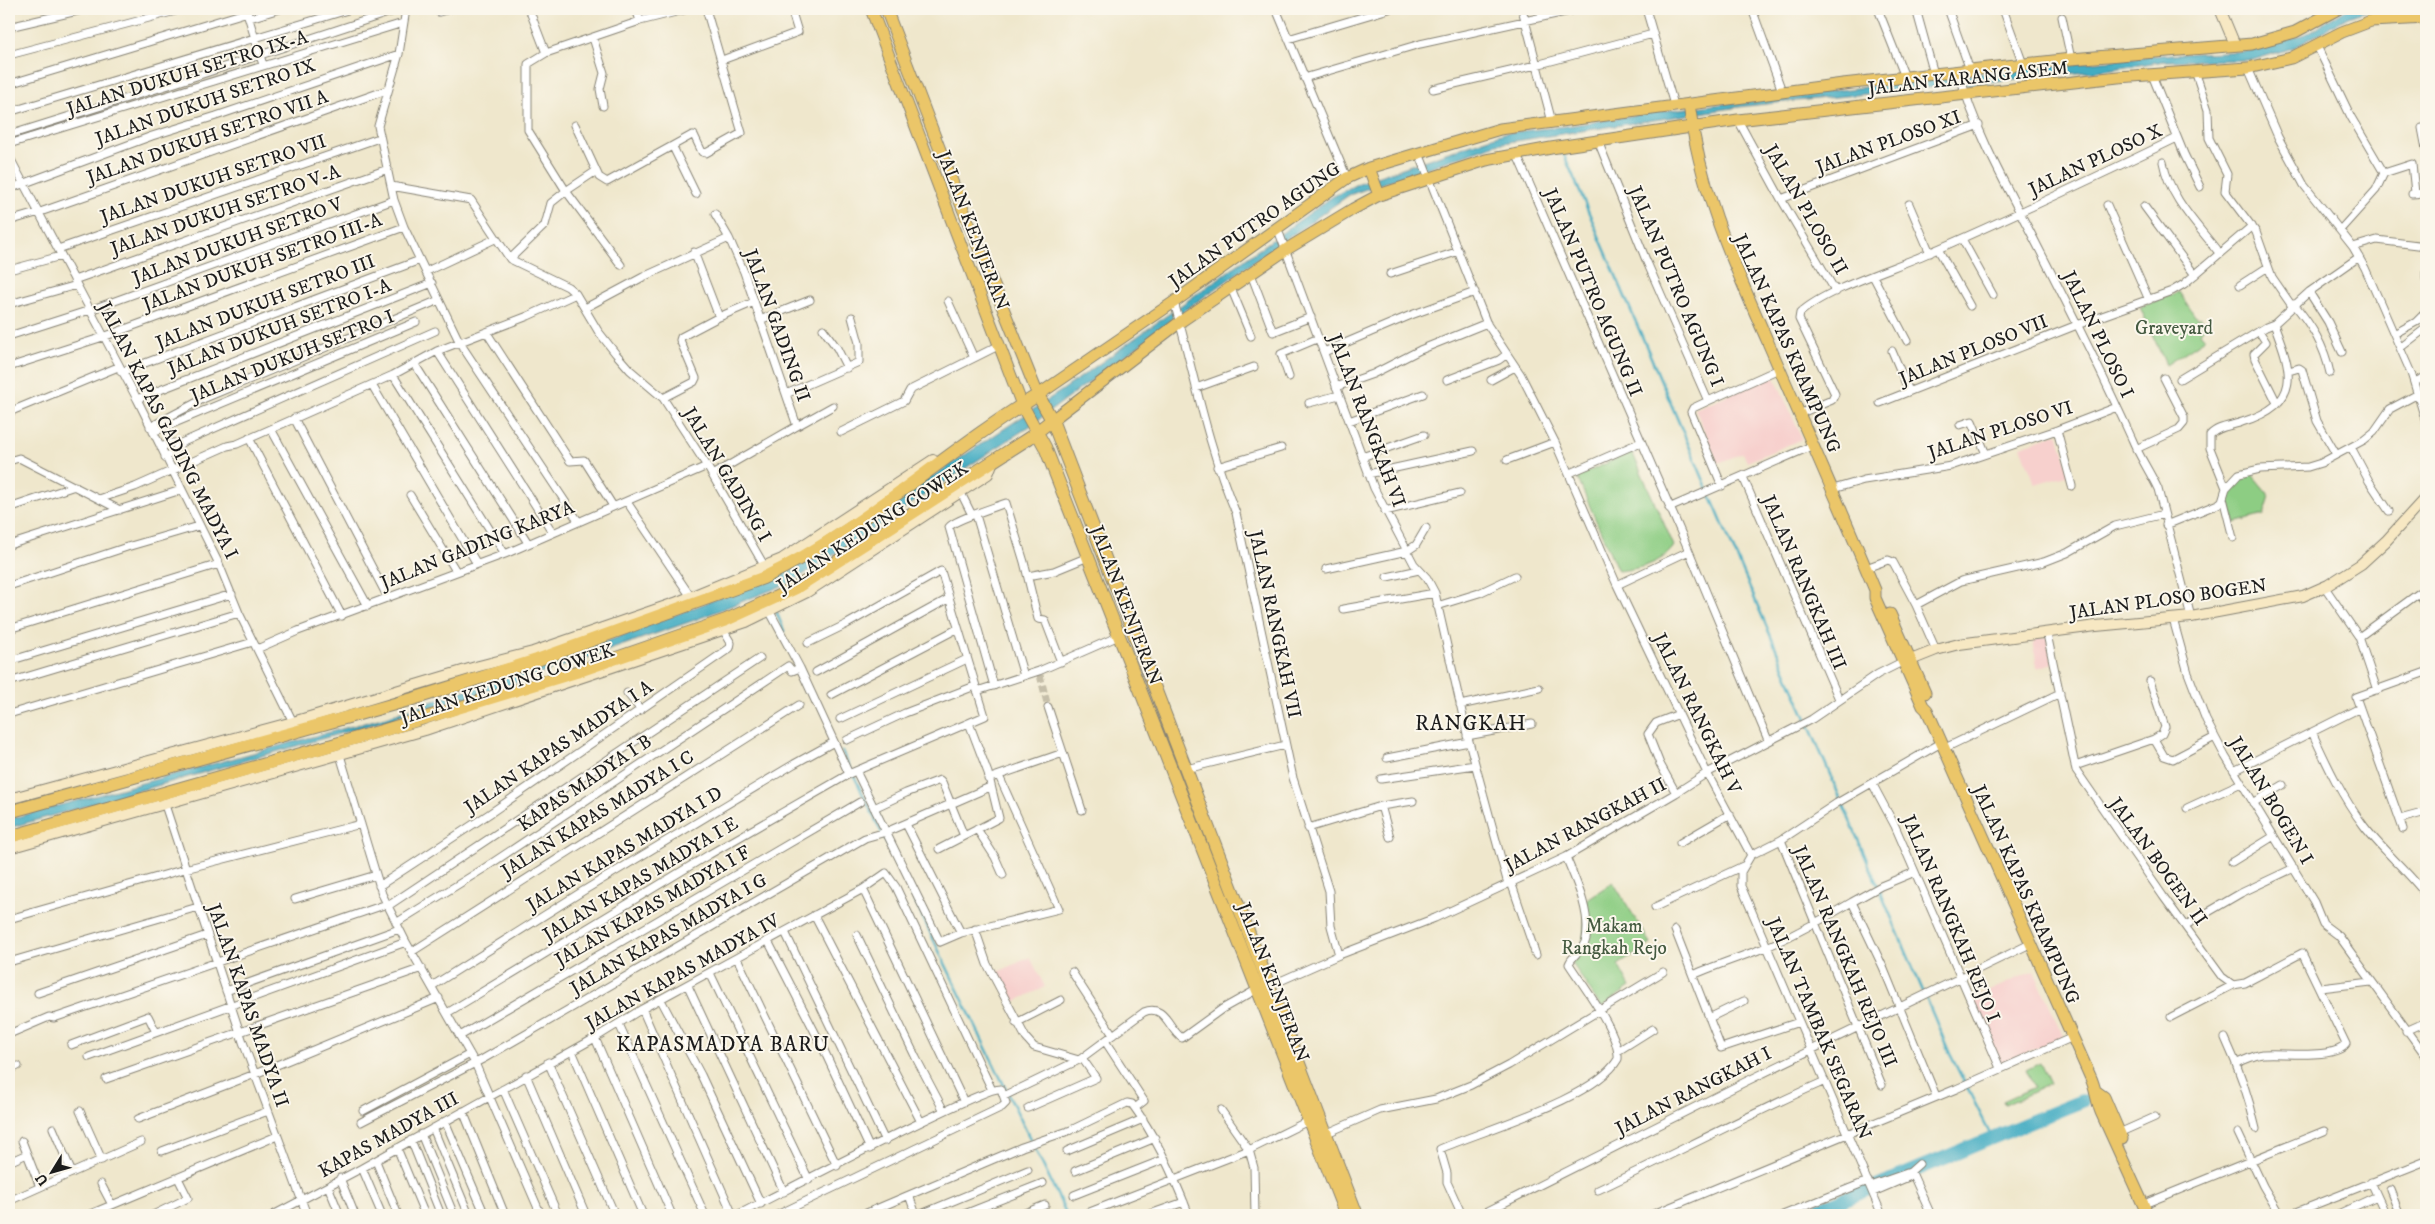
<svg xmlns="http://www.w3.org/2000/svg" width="2435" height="1224" viewBox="0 0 2435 1224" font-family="'IM FELL DW Pica',serif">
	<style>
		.built { fill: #f7d0cd }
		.green { fill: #8dcd83; stroke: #547450 }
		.water { fill: #43acc2; stroke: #30646f }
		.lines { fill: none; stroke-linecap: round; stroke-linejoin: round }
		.stream { stroke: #43acc2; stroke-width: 2.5 }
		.river { stroke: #43acc2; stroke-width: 14 }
		.street-tunnel { stroke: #c5bea9; stroke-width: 7; stroke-dasharray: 7 3.5; stroke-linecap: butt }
		.street-casing { stroke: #868274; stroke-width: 9 }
		.secondary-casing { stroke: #868274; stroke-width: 12 }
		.primary-casing { stroke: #868274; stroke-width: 13 }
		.highway-casing { stroke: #868274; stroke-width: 14 }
		.street { stroke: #fff; stroke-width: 7 }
		.secondary { stroke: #f7e8c3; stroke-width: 10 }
		.primary { stroke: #ebc669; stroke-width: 11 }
		.highway { stroke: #ebc669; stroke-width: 12 }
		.labels { text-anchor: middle; stroke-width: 4; stroke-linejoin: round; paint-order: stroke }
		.street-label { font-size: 19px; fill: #1c1c1c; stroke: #fbf7ec }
		.park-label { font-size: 19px; fill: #445a40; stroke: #fbf7ec }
		.quarter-label { font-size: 21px; letter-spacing: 1px; fill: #1c1c1c; stroke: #fbf7ec }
	</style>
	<rect width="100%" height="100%" fill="#fbf7ec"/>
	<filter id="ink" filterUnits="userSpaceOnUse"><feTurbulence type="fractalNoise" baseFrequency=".02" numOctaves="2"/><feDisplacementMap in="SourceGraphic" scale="10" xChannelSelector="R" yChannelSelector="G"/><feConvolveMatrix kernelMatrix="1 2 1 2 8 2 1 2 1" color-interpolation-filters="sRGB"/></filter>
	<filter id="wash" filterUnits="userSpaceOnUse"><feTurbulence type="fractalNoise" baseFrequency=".0096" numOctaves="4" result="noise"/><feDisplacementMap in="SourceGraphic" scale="20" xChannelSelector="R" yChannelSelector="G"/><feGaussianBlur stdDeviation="1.12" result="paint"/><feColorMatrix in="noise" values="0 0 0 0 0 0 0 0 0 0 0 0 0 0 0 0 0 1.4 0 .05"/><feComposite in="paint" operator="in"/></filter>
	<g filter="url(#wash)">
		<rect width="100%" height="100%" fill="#efe7cc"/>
		<path class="built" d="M1774 375 1802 439 1747 462 1743 453 1718 463 1695 409Z
			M2058 433 2070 474 2035 484 2021 446Z
			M2047 637 2053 663 2037 668 2033 639Z
			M1030 957 1045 987 1012 1003 998 972Z
			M2034 971 2064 1037 2000 1065 1971 999Z"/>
		<path class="green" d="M2179 292 2197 319 2200 317 2207 323 2200 333 2205 339 2166 365 2140 307Z
			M1628 453 1633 454 1674 546C1662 564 1638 569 1618 571L1577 477Z
			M2250 472 2270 496 2264 515 2235 523C2227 492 2222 490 2250 472Z
			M1613 882 1651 944 1618 965 1630 987 1601 1007 1572 963 1582 951 1586 900Z
			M2040 1063 2050 1084 2005 1105 2003 1101 2034 1087 2026 1070Z"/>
		<path class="water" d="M2346 9H2372L2348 17 2296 47 2253 60 2165 61 2107 70 1746 106 1496 144 1349 195 1174 318 1168 324 1030 426 792 582 695 620 500 688 9 828V819L386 717 600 644 793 569 1064 389 1332 197 1359 183 1504 133 1567 126 1654 112 1992 72 2172 54 2250 51 2305 34Z"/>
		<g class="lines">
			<path class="stream" d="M1562 150 1950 1054 1992 1137
				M776 611 784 631
				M842 751 1067 1215"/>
			<path class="river" d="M1804 1215C1898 1179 1989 1138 2082 1101"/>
		</g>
	</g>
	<g filter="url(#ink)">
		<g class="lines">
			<path class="street-tunnel" d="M1040 675 1048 707"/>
			<g class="street-casing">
				<path id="street" d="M246 9 263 65
					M406 9 399 54 378 126 394 200 404 227 460 343 578 521
					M436 9 439 12 450 9
					M529 9 546 53
					M636 9 640 21
					M1276 9 1347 178
					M1522 9 1552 122
					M1646 9 1674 105
					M1752 9 1782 91
					M1878 9 1905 77
					M1916 9 1934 74
					M1948 9 1970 70
					M2003 9 2023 64
					M2062 17 2071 59
					M250 18 280 9
					M9 27 86 9
					M593 38 604 73 600 89 603 106
					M1288 39 1389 9
					M2317 46 2351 117 2384 173 2376 190 2340 230
					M9 55 183 9
					M722 60 798 32 791 9
					M2248 68 2278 137 2304 185 2353 247 2365 268 2411 373 2426 422
					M2195 71 2208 110 2209 138 2227 174 2225 191 2256 232 2272 277 2292 306
					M1959 72C1975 132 2008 189 2037 245 2070 309 2102 373 2132 439 2139 456 2150 472 2158 489L2191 617
					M2152 75 2184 154 2200 187
					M1304 78 1420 44 1579 9
					M9 84 248 12
					M1433 89 1536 65 1653 34
					M9 112 351 9
					M1738 120 1781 199 1836 292
					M575 125 599 177 607 182 692 135H694L702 152 706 153 742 133 706 9
					M2422 128 2426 149
					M9 135 169 85 400 9
					M1598 141 1646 260 1708 401 1779 369
					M9 144 403 23
					M673 147 696 194
					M1419 153 1487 324 1521 375 1555 442 1617 585 1707 773 1751 855
					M1517 155 1689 551 1768 740
					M9 156 137 399 219 564 239 613 293 722
					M2163 162C2170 199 2197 224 2219 253
					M596 171 566 191 621 265
					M2384 173 2412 164 2415 193
					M391 186 471 200 510 259 568 287 576 294 598 331 616 354 630 370 663 398 707 466 765 567
					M9 189 152 136 216 116 399 54
					M2412 194 2426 193
					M1781 199 1979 125
					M1909 204 1930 253
					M2107 205 2149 300
					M2144 206 2195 275
					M9 221 43 211 387 90
					M1277 227 1374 488 1414 564 1427 578 1435 593 1467 734 1508 884
					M1962 239 1993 295
					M2353 247 2377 240 2426 246
					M58 249 379 138
					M1938 249 1970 306
					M694 252 719 317
					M510 259 545 225 551 203 566 191 528 130V64L546 53 640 21 688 9
					M9 270 61 256
					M427 271 495 239
					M2426 273V279
					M1251 274 1273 332 1311 317
					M1390 274 1459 251
					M1873 276 1907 341
					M74 280 388 169
					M2240 285 2268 267
					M1231 288 1251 336
					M2309 292 2328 322 2342 352
					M948 301 974 358
					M1174 302C1194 373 1207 445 1236 513L1293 778 1329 891 1331 926 1339 955
					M9 304 77 285
					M2294 304C2312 326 2324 345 2330 373
					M585 308 643 277 729 238
					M760 320 810 300
					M823 329 837 348 847 368
					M2259 331 2266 342 2254 354 2255 359 2277 403
					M487 333 570 461 584 460 613 506
					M2394 334 2416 322 2426 312
					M9 336 90 310 394 200
					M2400 348 2426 328
					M437 351 553 533
					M1892 351 1909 391
					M1324 352 1411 315 1475 292
					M414 363 528 543
					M9 367 103 337 404 227
					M2289 371 2299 368 2302 370 2317 421 2336 454
					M121 372 420 260
					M393 375 505 554
					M1289 377 1281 354 1319 338
					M2180 379 2266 327 2274 324
					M1447 380 1499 360 1507 354
					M1491 380 1515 367
					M2414 382 2426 377
					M372 385 477 564
					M1336 387 1373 374 1420 350 1487 323
					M1196 388 1254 367
					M786 394 859 362V343L852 317
					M663 398 694 382 696 378 680 340 681 337 719 317 754 302
					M137 399 432 283
					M1708 401 1693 408 1691 412 1722 486
					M1309 403 1339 395
					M1880 403 2077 325 2172 291 2184 284 2252 226
					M9 412 118 367
					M1799 414 1832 400 1835 394 1799 319 1800 313C1827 288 1896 268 1931 252 2014 216 2096 177 2177 138
					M294 418 388 598
					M1349 421 1423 394
					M1960 425 1972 421 1986 454
					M797 426 833 406
					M150 427 205 398 439 300
					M271 429 368 606
					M2057 430 2072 486
					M153 432 416 322
					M841 432 904 401 910 390 998 346
					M249 438 342 616
					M2351 447 2369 481 2389 511
					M161 448 169 443H181L435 331
					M2136 449 2179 429 2184 423V417L2164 378
					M165 457 174 452 181 443
					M1362 457 1424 435
					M1507 460 1555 442
					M9 461 19 458 120 510
					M1217 467 1281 448
					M1570 473 1641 442
					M1368 474 1473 451
					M712 475 797 426 744 272 729 238 715 214
					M1743 477 1839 699
					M2226 488 2210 448V435C2218 426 2232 426 2242 422 2302 403 2293 373 2274 324L2309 292 2359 257
					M1833 489 1864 480 1951 466 2057 430 2117 407
					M960 491 971 513 976 515 1024 676
					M410 495 456 571
					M2223 498 2233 538
					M99 499 135 487 227 446 237 444 393 375 437 351 528 316 576 294
					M627 502 691 597
					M9 508 75 486
					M1669 508 1814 445
					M1385 511 1460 493
					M2166 525 2218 504 2222 501 2226 488 2239 474 2260 469 2308 467 2321 463 2364 440 2374 432 2390 409 2418 394
					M9 545 181 490
					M1866 568 1888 560 1893 562 1916 605 1936 650
					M1326 569 1407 551 1416 545 1426 528
					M1028 576 1054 571 1088 557
					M1387 577 1419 570
					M1617 585 1689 551
					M9 586 127 547 199 526
					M2324 586 2359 637 2377 690
					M2420 593 2426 606
					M1916 605 1961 581 2044 562 2067 553 2115 526 2164 514
					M1437 606 1479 593 1515 576
					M1343 609 1435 593
					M2173 619 2188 673 2206 720 2225 756 2314 902 2323 924 2339 936 2426 1056
					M9 629 219 564
					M2047 634 2076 770 2163 896 2222 977 2233 985 2245 983 2302 953 2346 1044C2335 1060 2281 1052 2263 1054 2254 1055 2245 1060 2237 1063
					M2359 637 2426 588
					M257 649 298 631 505 554 707 466
					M9 661 232 594
					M800 668 849 774
					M816 672 948 599
					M2150 681 2165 727 2162 734 2154 739
					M9 682 239 613
					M994 686 949 527C954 520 992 508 1003 504L1006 503 1024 562 1038 619 1045 620 1061 662
					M977 691 1039 671 1119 636
					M627 693 641 710
					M831 695 957 629
					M1460 705 1539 688
					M1048 707 1082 810
					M9 714 253 642
					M840 719 967 659
					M2312 732C2327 765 2342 797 2364 826 2383 851 2408 871 2426 895
					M1467 736 1532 724
					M847 740 905 713 975 686
					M1943 749 2060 693
					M340 755 382 894 406 942 475 1063 541 1215
					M1387 758 1469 742
					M2075 766 2154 739 2164 756 2173 759 2215 737
					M1186 769 1285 745
					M856 771 940 942 961 933 1059 909 999 776
					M2234 771 2360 708
					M988 779 1063 753
					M1381 779 1475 765
					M1872 783 1895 826 2000 1068
					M1676 793 1660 764 1648 734 1656 723 1679 714
					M2253 803 2283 785
					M165 805 243 1042 307 1215
					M1381 806 1390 837
					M874 808 906 793 940 780 942 782 964 836
					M2187 808 2241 783
					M2400 819 2426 812
					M906 824 961 933
					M1308 828 1381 806 1413 801
					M977 829 995 857 1003 875
					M2403 829 2356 697 2426 672
					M1781 840 1882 1085
					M1680 843 1730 814
					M939 849 999 818 988 773 969 723
					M1751 855 1741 872V886L1882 1215
					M1751 855 1781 840 1837 803 1941 743
					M2232 862 2274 836
					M1915 872 1881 886 1852 902 1883 967 1936 1096
					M1511 882 1536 955
					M379 886 489 814 730 648 731 643 722 628
					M863 889 964 1102
					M295 899 376 875
					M388 906 760 658
					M1655 907 1743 866
					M814 915 921 1122
					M9 919 185 869 361 824
					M396 923 483 869 788 666 792 671 800 668 770 612
					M2186 925 2241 893 2294 868
					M975 929 987 964 1026 1038 1034 1047 1079 1060
					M1675 930 1721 1048 1799 1022
					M785 932 885 1141
					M857 935 916 1058 944 1111
					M768 941 821 1044 870 1149
					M413 951 799 705
					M737 958 837 1166
					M9 962 198 907
					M1072 972 1113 1035
					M710 973 809 1180
					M1693 975C1718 964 1744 956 1769 946 1798 933 1825 918 1852 902
					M432 986 583 891 794 764 834 742
					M688 986 784 1192
					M1269 986 1339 955 1435 918 1566 857 1676 793 1707 773 1812 719 1878 674 1902 662
					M2321 988 2371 982
					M226 991 399 929
					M38 993 207 935
					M661 1000 701 1075 761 1204
					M642 1009 733 1215
					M447 1013 710 854 851 773 985 716 941 571 847 624 808 643
					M2171 1017 2233 985
					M1709 1018 1744 1001
					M1016 1023 1061 1000
					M619 1024 705 1215
					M2406 1031 2426 1022
					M9 1034 49 1017 54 1018 387 904
					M460 1036 860 802
					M595 1038 672 1215
					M2225 1038C2239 1068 2249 1097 2256 1129
					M1105 1041 1144 1101 1135 1108
					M71 1045 148 1016 156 1032
					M572 1051 643 1215
					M1618 1051 1653 1029
					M89 1057 406 942
					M548 1062 615 1215
					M9 1070 18 1066
					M526 1075 586 1215
					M106 1079 422 968
					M503 1089 558 1215
					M1004 1096 1079 1060 1144 1012C1165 1003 1169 1030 1182 1038L1222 1009 1256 990
					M1028 1108 1096 1078 1082 1058
					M1221 1110 1249 1150 1254 1168 1255 1215
					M80 1111 102 1160
					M363 1111 470 1054
					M463 1111 505 1215
					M138 1119 255 1074 439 998
					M445 1121 485 1215
					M361 1122 483 1059 865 838 886 832 990 787
					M53 1128 72 1173
					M433 1128 469 1215
					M2119 1133 2155 1117
					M2238 1133 2263 1186 2280 1215
					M421 1134 454 1215
					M1325 1134 1380 1110 1436 1099 1471 1085 1509 1065 1663 972
					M411 1140 441 1215
					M22 1141 40 1187
					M397 1148 425 1215
					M162 1151 268 1111
					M1067 1151 1143 1119
					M376 1161 398 1215
					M9 1162 27 1154
					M362 1168 382 1215
					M1075 1171 1155 1138
					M340 1178 355 1215
					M2371 1182 2386 1215
					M101 1184 112 1205
					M328 1186 340 1215
					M1870 1186 1910 1172 1919 1164
					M1598 1190C1674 1154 1748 1115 1825 1081
					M2390 1190 2400 1215
					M1873 1192 1913 1175 1931 1215
					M909 1195 916 1215
					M1074 1195 1165 1159
					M9 1201 141 1142
					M2149 1202 2324 1131
					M88 1215 277 1136
					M153 1215 188 1198 178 1178
					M273 1215 362 1168 595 1038 642 1009 863 889 886 873 896 887 992 1090
					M737 1215C770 1199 985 1085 1001 1089L1006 1103 1002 1107 777 1215
					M862 1215 1022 1147 1071 1130 1127 1103 1132 1104C1157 1138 1174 1176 1189 1215
					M919 1215 1028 1170
					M962 1215 1043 1183
					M1020 1215 1045 1205
					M1082 1215 1249 1150 1308 1121
					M1147 1215 1184 1202
					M1462 1215 1447 1182V1173L1440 1149C1483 1130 1595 1099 1618 1059 1620 1033 1583 986 1569 964 1572 955 1584 950 1586 939 1591 912 1576 881 1566 857
					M1480 1215 1745 1082 2030 944
					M1651 1215 1956 1089 2073 1037
					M1783 1215 1868 1181
					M2289 1215 2426 1161
					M2336 1215 2377 1196"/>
			</g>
			<g class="secondary-casing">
				<path id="secondary" d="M2220 9 2235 45
					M1911 660 1936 650 1959 644 2096 626 2191 617 2303 596 2328 585 2361 564 2386 541 2426 497
					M9 799 293 722 479 666 533 652 675 603 782 559 933 460
					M9 848 425 730 746 622 807 592 988 474 993 461"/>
			</g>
			<g class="primary-casing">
				<path id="primary" d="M871 9 1022 405
					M886 9 955 189 1038 395 1174 302 1347 178 1369 168 1500 129 1843 84 2071 59 2252 44 2295 32 2338 9
					M1689 104C1700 191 1732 260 1767 340 1803 423 1840 506 1875 590V598L1923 706 1927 710 2090 1076C2096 1088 2096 1100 2101 1112L2148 1215
					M1369 168 1379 195
					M1052 420 1180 322 1287 249 1353 209 1379 195 1486 160 1551 148 1738 120 2118 77 2248 68 2291 58 2342 32 2371 21 2426 18
					M1890 614 1925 693
					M2097 1092 2104 1097 2122 1139"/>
			</g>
			<g class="highway-casing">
				<path id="highway" d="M1022 405 1045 447 1346 1215
					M9 812 416 698 537 660 763 578C863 530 944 452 1038 395L1052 420 1357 1215
					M9 837 385 730 576 672 726 620 796 588 1029 438 1052 420"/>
			</g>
			<use href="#street" class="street"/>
			<use href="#secondary" class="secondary"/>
			<use href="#primary" class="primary"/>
			<use href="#highway" class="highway"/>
		</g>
	</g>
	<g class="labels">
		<g class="street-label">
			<text transform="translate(187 72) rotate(-17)" y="7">JALAN DUKUH SETRO IX-A</text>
			<text transform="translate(1968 77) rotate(-6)" y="7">JALAN KARANG ASEM</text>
			<text transform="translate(205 101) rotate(-19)" y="7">JALAN DUKUH SETRO IX</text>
			<text transform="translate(207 136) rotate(-19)" y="7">JALAN DUKUH SETRO VII A</text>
			<text transform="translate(1888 141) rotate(-20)" y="7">JALAN PLOSO XI</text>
			<text transform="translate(2095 159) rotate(-25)" y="7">JALAN PLOSO X</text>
			<text transform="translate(213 178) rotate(-19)" y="7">JALAN DUKUH SETRO VII</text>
			<text transform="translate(225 209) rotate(-19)" y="7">JALAN DUKUH SETRO V-A</text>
			<text transform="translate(1807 209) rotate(60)" y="7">JALAN PLOSO II</text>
			<text transform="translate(1254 224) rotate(-35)" y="7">JALAN PUTRO AGUNG</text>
			<text transform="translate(974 230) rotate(69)" y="7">JALAN KENJERAN</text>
			<text transform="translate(237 240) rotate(-20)" y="7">JALAN DUKUH SETRO V</text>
			<text transform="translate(262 261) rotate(-20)" y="7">JALAN DUKUH SETRO III-A</text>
			<text transform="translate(1677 286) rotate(67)" y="7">JALAN PUTRO AGUNG I</text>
			<text transform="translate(1594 292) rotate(67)" y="7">JALAN PUTRO AGUNG II</text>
			<text transform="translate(265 301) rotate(-21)" y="7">JALAN DUKUH SETRO III</text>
			<text transform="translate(778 325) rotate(70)" y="7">JALAN GADING II</text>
			<text transform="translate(279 326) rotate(-21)" y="7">JALAN DUKUH SETRO I-A</text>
			<text transform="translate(2099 334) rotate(64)" y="7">JALAN PLOSO I</text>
			<text transform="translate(1788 343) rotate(66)" y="7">JALAN KAPAS KRAMPUNG</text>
			<text transform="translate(1973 349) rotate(-22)" y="7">JALAN PLOSO VII</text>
			<text transform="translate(292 355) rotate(-22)" y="7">JALAN DUKUH SETRO I</text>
			<text transform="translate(1368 420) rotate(69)" y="7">JALAN RANGKAH VI</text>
			<text transform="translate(2000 429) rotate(-18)" y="7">JALAN PLOSO VI</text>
			<text transform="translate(169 430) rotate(63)" y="7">JALAN KAPAS GADING MADYA I</text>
			<text transform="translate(728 474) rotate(59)" y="7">JALAN GADING I</text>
			<text transform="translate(872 526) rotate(-33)" y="7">JALAN KEDUNG COWEK</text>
			<text transform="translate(477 544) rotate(-22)" y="7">JALAN GADING KARYA</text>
			<text transform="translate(1805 582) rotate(67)" y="7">JALAN RANGKAH III</text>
			<text transform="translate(2168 598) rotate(-8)" y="7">JALAN PLOSO BOGEN</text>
			<text transform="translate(1127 605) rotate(69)" y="7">JALAN KENJERAN</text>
			<text transform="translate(1276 624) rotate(78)" y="7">JALAN RANGKAH VII</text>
			<text transform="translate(507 683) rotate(-18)" y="7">JALAN KEDUNG COWEK</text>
			<text transform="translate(1698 713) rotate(64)" y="7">JALAN RANGKAH V</text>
			<text transform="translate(558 746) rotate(-34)" y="7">JALAN KAPAS MADYA I A</text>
			<text transform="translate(584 782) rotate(-34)" y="7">KAPAS MADYA I B</text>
			<text transform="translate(2272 800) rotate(59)" y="7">JALAN BOGEN I</text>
			<text transform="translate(597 813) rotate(-32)" y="7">JALAN KAPAS MADYA I C</text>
			<text transform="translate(1585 824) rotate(-28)" y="7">JALAN RANGKAH II</text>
			<text transform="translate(624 848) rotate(-31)" y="7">JALAN KAPAS MADYA I D</text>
			<text transform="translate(2159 861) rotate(54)" y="7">JALAN BOGEN II</text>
			<text transform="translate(640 878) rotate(-31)" y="7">JALAN KAPAS MADYA I E</text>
			<text transform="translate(2027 894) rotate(66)" y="7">JALAN KAPAS KRAMPUNG</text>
			<text transform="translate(652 905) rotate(-30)" y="7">JALAN KAPAS MADYA I F</text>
			<text transform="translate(1952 918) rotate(67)" y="7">JALAN RANGKAH REJO I</text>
			<text transform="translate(668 933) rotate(-30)" y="7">JALAN KAPAS MADYA I G</text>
			<text transform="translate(1846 956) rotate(67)" y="7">JALAN RANGKAH REJO III</text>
			<text transform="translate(682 971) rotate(-29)" y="7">JALAN KAPAS MADYA IV</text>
			<text transform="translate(1274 982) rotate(69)" y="7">JALAN KENJERAN</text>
			<text transform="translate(249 1005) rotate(71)" y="7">JALAN KAPAS MADYA II</text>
			<text transform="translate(1820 1028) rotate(67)" y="7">JALAN TAMBAK SEGARAN</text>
			<text transform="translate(1693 1090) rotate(-27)" y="7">JALAN RANGKAH I</text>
			<text transform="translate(388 1134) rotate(-29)" y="7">KAPAS MADYA III</text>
		</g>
		<g class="park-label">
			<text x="2174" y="334">Graveyard</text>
			<text x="1614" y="932">Makam<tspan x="1614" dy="22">Rangkah Rejo</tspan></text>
		</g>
		<g class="quarter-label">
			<text x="1471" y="730">RANGKAH</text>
			<text x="723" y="1051">KAPASMADYA BARU</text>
		</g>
	</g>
	<rect width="2435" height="1224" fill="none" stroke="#fbf7ec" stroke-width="30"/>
	<g transform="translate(52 1172) rotate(233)" stroke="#fbf7ec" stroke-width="4" paint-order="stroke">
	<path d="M0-4L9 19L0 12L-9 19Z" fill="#1c1c1c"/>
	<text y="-8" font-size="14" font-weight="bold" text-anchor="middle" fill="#1c1c1c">U</text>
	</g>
</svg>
